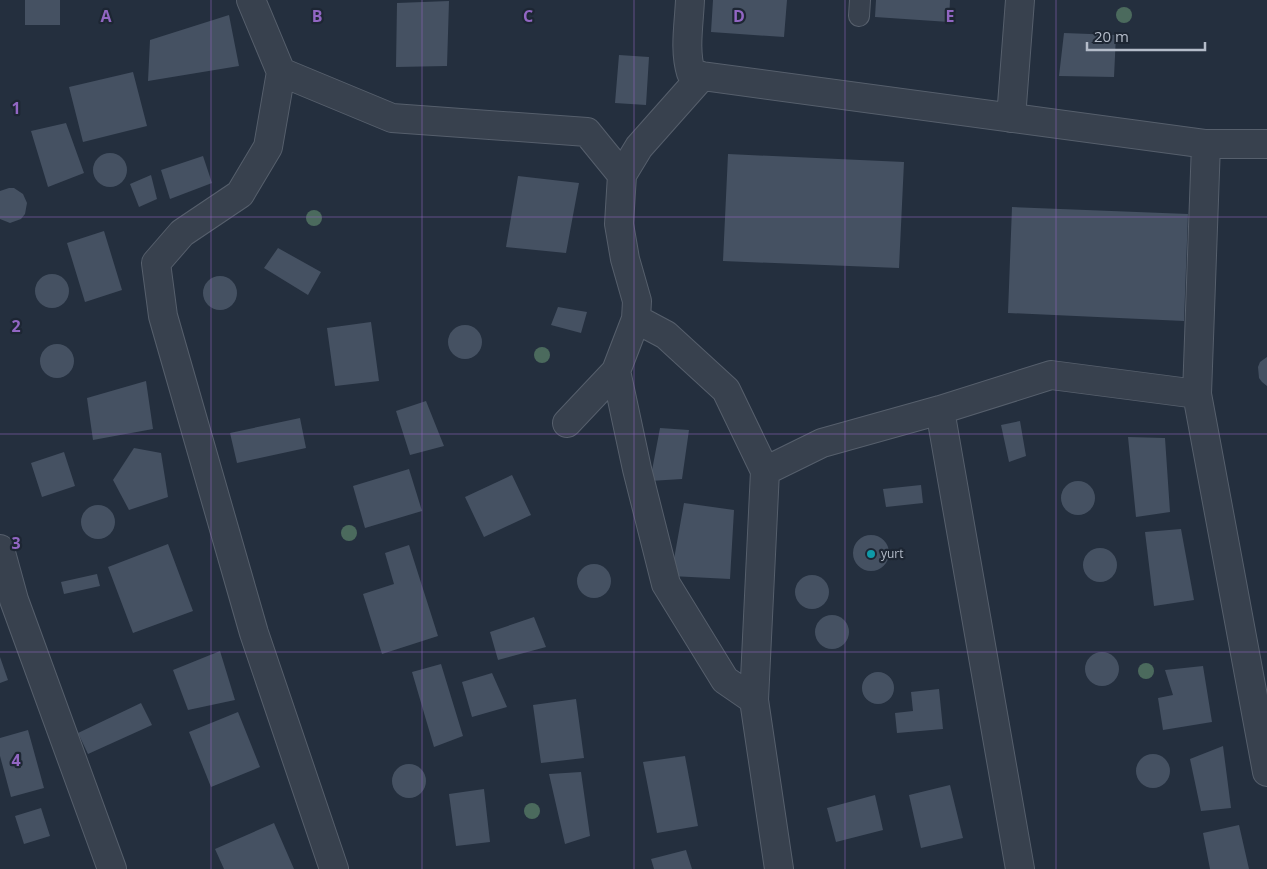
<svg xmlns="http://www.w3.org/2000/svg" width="1267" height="869" viewBox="0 0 1267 869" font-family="'Open Sans',sans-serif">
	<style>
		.building { fill: #455162 }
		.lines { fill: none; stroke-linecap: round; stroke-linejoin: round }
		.service-casing { stroke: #565f6c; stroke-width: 22 }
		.minor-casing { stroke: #565f6c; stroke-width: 30 }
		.service { stroke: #38414e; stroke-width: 20 }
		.minor { stroke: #38414e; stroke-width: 28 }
		.tree { fill: #4b6a5d }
		.grid { fill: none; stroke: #9266c3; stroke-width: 1; stroke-opacity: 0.55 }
		.culture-dot { fill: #0f9aa8; stroke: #1d2633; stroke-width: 2 }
		.labels { text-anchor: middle; stroke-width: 4.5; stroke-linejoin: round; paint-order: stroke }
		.poi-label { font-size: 12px; fill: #b4bcc9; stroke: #1d2633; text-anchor: start }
		.grid-label { font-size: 16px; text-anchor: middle; font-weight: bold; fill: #9266c3; stroke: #1d2633; stroke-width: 4.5; stroke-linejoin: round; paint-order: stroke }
	</style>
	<rect width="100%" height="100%" fill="#242f3e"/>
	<path class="building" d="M25 0H60V25H25Z
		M713 0H787L784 37 711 32Z
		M876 0H950L949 22 875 17Z
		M449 1 447 66 396 67 397 3Z
		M229 15 239 66 148 81 150 40Z
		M1064 33 1116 35 1114 77 1059 76Z
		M619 55 649 57 646 105 615 103Z
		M133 72 147 126 83 142 69 87Z
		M66 123 84 173 48 187 31 131Z
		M93 170a17 17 0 1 1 34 0a17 17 0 1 1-34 0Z
		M728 154 904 162 899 268 723 261Z
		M203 156 212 183 170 199 161 170Z
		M151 175 157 199 139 207 130 184Z
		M518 176 579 183 566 253 506 247Z
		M9 188H14L23 194 27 203 25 214 21 219 10 223 0 219V191Z
		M1012 207 1188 214 1184 321 1008 313Z
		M104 231 122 290 85 302 67 243Z
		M278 248 321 272 308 295 264 268Z
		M35 291a17 17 0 1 1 34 0a17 17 0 1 1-34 0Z
		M203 293a17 17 0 1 1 34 0a17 17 0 1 1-34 0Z
		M558 307 587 312 581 333 551 325Z
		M371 322 379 381 335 386 327 328Z
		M448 342a17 17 0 1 1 34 0a17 17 0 1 1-34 0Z
		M40 361a17 17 0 1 1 34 0a17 17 0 1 1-34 0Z
		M1267 357V386L1262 382 1259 378 1258 367 1260 362Z
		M146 381 153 429 93 440 87 398Z
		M426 401 444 446 410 455 396 411Z
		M300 418 306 448 237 463 230 433Z
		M1020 421 1026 456 1009 462 1001 425Z
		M660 428 689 430 682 479 650 481Z
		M1128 437 1165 438 1170 512 1136 517Z
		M134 448 161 453 168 497 129 510 113 480Z
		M64 452 75 486 42 497 31 463Z
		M409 469 422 511 365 528 353 486Z
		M512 475 531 515 484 537 465 497Z
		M1061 498a17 17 0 1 1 34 0a17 17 0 1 1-34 0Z
		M921 485 923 503 886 507 883 489Z
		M684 503 734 510 730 579 671 576Z
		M81 522a17 17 0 1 1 34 0a17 17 0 1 1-34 0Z
		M1181 529 1194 600 1154 606 1145 532Z
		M853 553a18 18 0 1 1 36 0a18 18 0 1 1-36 0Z
		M168 544 193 611 133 633 108 567Z
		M409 545 438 636 382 654 363 594 394 584 385 553Z
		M1083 565a17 17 0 1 1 34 0a17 17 0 1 1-34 0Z
		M577 581a17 17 0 1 1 34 0a17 17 0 1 1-34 0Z
		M97 574 100 586 64 594 61 582Z
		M795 592a17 17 0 1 1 34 0a17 17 0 1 1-34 0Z
		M815 632a17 17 0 1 1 34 0a17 17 0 1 1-34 0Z
		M534 617 546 647 498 660 490 632Z
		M220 651 235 700 188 710 173 670Z
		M1085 669a17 17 0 1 1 34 0a17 17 0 1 1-34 0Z
		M0 657 8 680 0 683Z
		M441 664 463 736 434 747 412 672Z
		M1203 666 1212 722 1163 730 1158 698 1173 695 1165 670Z
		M862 688a16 16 0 1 1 32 0a16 16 0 1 1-32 0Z
		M492 673 507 707 472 717 462 682Z
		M939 689 943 729 897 733 895 713 913 711 911 692Z
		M576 699 584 758 541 763 533 705Z
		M141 703 152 725 88 754 78 733Z
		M238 712 260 767 211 787 189 732Z
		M28 730 44 788 11 797 0 756V738Z
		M1223 746 1231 808 1201 811 1190 759Z
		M1136 771a17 17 0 1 1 34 0a17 17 0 1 1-34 0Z
		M685 756 698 826 657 833 643 762Z
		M392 781a17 17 0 1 1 34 0a17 17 0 1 1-34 0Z
		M581 772 590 836 565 844 549 774Z
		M950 785 963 838 921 848 909 795Z
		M484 789 490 842 456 846 449 794Z
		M875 795 883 830 836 842 827 808Z
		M41 808 50 836 24 844 15 816Z
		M274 823 294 869H224L215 849Z
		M1239 825 1249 869H1210L1203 833Z
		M686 850 692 869H654L651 859Z"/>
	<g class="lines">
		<g class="service-casing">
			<path id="service" d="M859 16 860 0"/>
		</g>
		<g class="minor-casing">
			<path id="minor" d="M251 0 281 72 268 147 240 194 182 233 156 263 163 316 254 633 334 869
				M690 0C689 24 684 50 691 73L702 76 1206 144H1267
				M281 72 392 118 587 132 622 175 619 224 625 259 637 301 636 319 666 335 726 390 765 471 754 700 779 869
				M1011 118 1020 0
				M1206 144 1197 394 1267 772
				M622 175 639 147 702 76
				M616 371 637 469 666 584 725 680 754 700
				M940 410 1020 869
				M567 423 616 371 636 319
				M765 471 822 443 940 410 1051 375 1197 394
				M0 549 14 600 112 869"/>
		</g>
		<use href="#service" class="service"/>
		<use href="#minor" class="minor"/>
	</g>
	<g class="tree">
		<circle cx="1124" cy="15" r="8"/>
		<circle cx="314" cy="218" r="8"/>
		<circle cx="542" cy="355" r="8"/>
		<circle cx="349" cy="533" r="8"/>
		<circle cx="1146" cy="671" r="8"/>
		<circle cx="532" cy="811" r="8"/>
	</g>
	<path class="grid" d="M211 0V869M422 0V869M634 0V869M845 0V869M1056 0V869M0 217H1267M0 434H1267M0 652H1267"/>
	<circle class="culture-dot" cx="871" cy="554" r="5"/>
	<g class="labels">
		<g class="poi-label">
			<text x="881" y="558">yurt</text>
		</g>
	</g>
	<g class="grid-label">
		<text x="106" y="22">A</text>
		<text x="317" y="22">B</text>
		<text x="528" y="22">C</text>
		<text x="739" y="22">D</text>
		<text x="950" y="22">E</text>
		<text x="16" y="114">1</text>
		<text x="16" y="332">2</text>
		<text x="16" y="549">3</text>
		<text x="16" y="766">4</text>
	</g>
	<path d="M1087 42v8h118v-8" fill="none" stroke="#b4bcc9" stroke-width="2.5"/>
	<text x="1094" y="42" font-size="15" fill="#b4bcc9" stroke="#1d2633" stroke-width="4" paint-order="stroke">20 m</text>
</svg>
